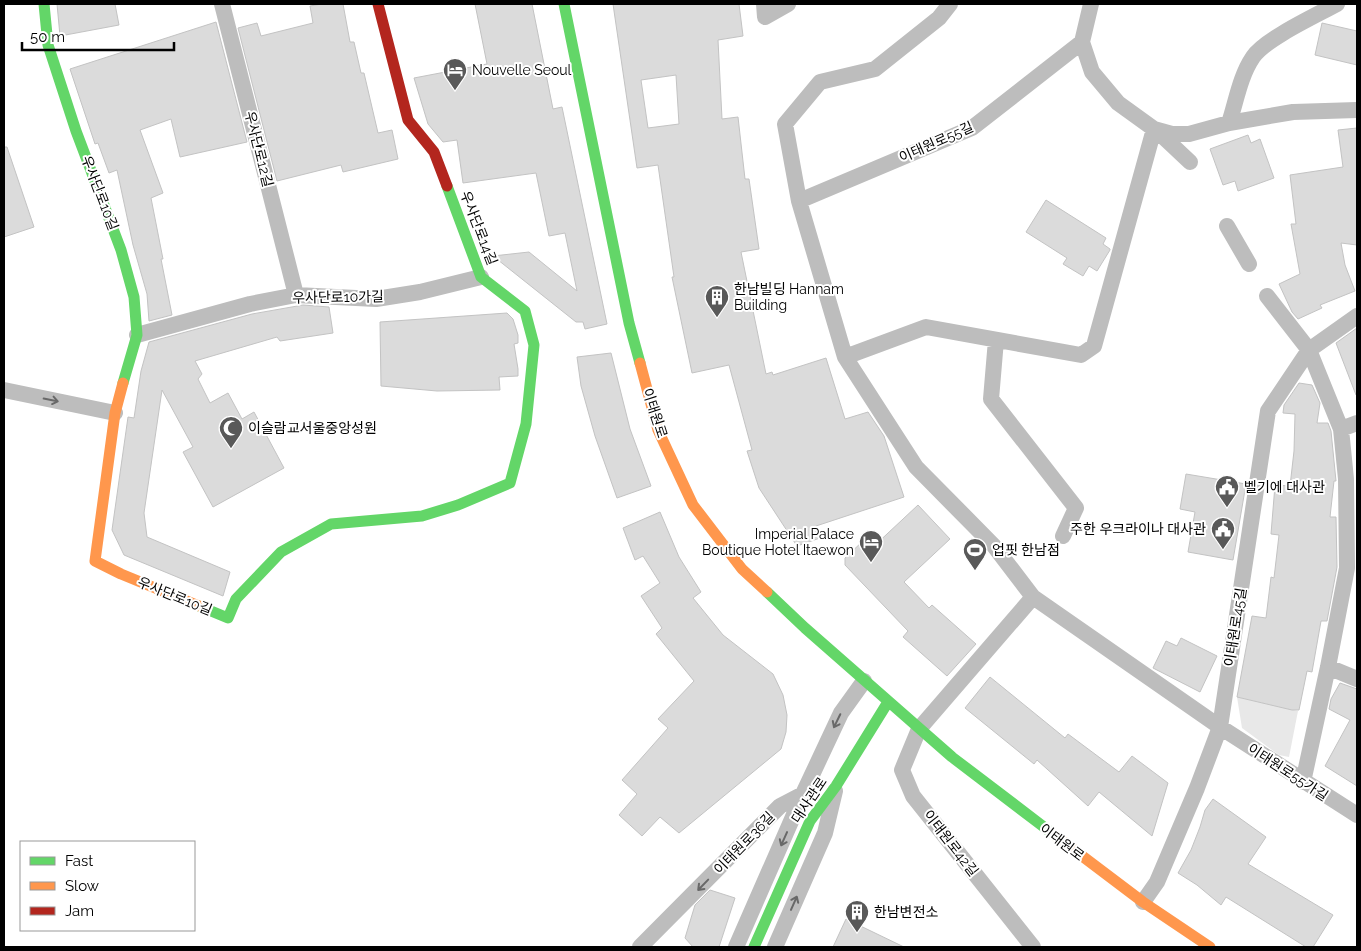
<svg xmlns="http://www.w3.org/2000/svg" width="1361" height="951" viewBox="0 0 1361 951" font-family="Raleway,'Noto Sans KR',sans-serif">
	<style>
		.green { fill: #e8e8e8 }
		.building { fill: #dbdbdb; stroke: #c3c3c3; fill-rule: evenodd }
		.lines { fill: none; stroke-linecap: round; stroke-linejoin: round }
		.street { stroke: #bdbdbd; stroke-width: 16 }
		.fast { stroke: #63d668; stroke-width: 11 }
		.slow { stroke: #ff974d; stroke-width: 11 }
		.jam { stroke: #b3261e; stroke-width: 11 }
		.oneway { stroke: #686868 }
		.labels { text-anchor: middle; stroke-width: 4; stroke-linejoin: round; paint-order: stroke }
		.poi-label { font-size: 14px; fill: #000; stroke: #fff; text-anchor: start }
		.street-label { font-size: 14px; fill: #000; stroke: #fff }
	</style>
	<rect width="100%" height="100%" fill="#fff"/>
	<path class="green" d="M1237 697 1298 711 1289 757 1279 755 1242 728Z"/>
	<path class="building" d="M57 4H115L119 25 60 36Z
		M322 4H343L350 42H354L361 73H364L378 133 392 130 398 159 343 172 341 165 277 181 238 28 257 23 261 36 313 23 310 6Z
		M475 4H532L553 109 562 107 607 324 585 329 583 322H576L493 256 529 252 577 291 565 233 549 236 536 173 463 183 457 140 443 142 428 124 414 78 487 64Z
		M613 4H739L743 36 718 40 722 119 738 117 745 179H749L759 249 741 252 766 374 772 372 773 375 826 358 845 419 868 412 884 436 904 497 816 526 820 538 797 546 759 488 747 451 752 450 729 365 692 373 672 277H674L658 165 637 168ZM676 75 679 124 648 128 641 80Z
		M216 22 247 142 180 157 171 119 140 130 163 193 151 198 163 259H161L172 315 149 321 147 294 133 245 117 170 109 173 98 143 95 144 70 69Z
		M1322 23 1357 31V65L1315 55Z
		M1357 128V245L1341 243 1345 265 1355 291 1320 305 1322 308 1298 319 1292 312 1279 284 1300 274 1291 224H1296L1290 175 1343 167 1338 130Z
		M1248 135 1251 143 1260 139 1274 178 1238 191 1235 181 1223 185 1210 149Z
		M4 147H7L34 227 4 237Z
		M1046 200 1106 238 1103 244 1110 249V250L1097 271 1089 266 1083 276 1063 264 1067 258 1026 232Z
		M303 305 329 307 333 333 280 341 277 337 195 361 202 374 198 379 210 403 228 393 242 419 254 412 284 468 213 507 183 452 193 447 162 390 144 513 147 537 230 572 223 596 124 555 112 530 128 417 134 418 141 371 149 342 252 314Z
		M507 313 513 319 518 335V343L514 344 518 369V376L499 377 500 390 437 391 381 386 380 322Z
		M1357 328V394L1356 395 1336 343Z
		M611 353 630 429 651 486 617 498 595 436 581 386 577 357Z
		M1299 383 1312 385 1320 403 1317 423H1328L1331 431 1336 481H1334L1330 517H1336L1337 567 1327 621H1321L1312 672 1307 671 1299 710H1292L1237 697 1252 616 1266 618 1271 577 1274 578 1279 535 1271 534 1275 485 1290 486 1294 451 1295 414 1283 413 1284 405Z
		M1186 474 1246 484 1233 560 1188 552 1195 512 1180 509Z
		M918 505 950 539 904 582 929 608 932 605 976 644 947 676 903 637 908 631 845 565V558L864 540 872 548Z
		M660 512 679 557 701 592 693 598 723 635 773 674 783 695 787 715 786 732 781 749 679 833 660 817 642 836 619 815 637 794 622 780 668 728 658 719 694 681 656 634 662 628 641 596 660 583 643 556 635 560 623 528Z
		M1181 638 1217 656 1200 692 1153 668 1166 641 1177 646Z
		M990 677 1065 738 1068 734 1119 772 1132 756 1168 783 1152 836 1099 792 1088 806 1037 760 1034 764 965 708Z
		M1340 683 1357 689V786L1325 766 1350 720 1329 709 1331 699Z
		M1213 799 1266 837 1248 864 1333 915 1313 947H1306L1226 897 1221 905 1197 885 1178 873 1191 850 1200 827 1205 810Z
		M710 890 735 898 719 947H693L685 938 695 905Z
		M846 919 904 947H833Z"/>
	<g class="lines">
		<path class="street" d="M222 4 296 295
			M764 4 765 17 788 4
			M950 4 939 18 875 69 820 82 785 124 799 201 845 357 916 467 994 546 1033 597 1220 727 1357 815
			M1082 42 1092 72 1118 103 1154 129 1172 134H1189L1229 123 1293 112 1357 110
			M1229 123C1236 102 1240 76 1253 57 1265 39 1317 15 1337 4
			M1156 130 1190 162
			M799 201 972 128 1082 42 1091 4
			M1227 226 1249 264
			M1267 296 1309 350 1341 429 1346 479 1347 568 1328 667 1303 782
			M137 335 250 304 296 295 376 299 420 292 481 277
			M996 340 991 399 1076 508 1063 536
			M845 357 926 327 1081 355 1094 346 1154 129
			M4 390 115 413
			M1341 429 1357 423
			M1033 597 919 729 902 770 913 796 1033 947
			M1328 667 1357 679
			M1143 902 1157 882 1197 788 1220 727 1268 411 1309 350 1357 316
			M640 947 780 806 803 794
			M736 947 803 794 841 713 864 681
			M775 947 825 833 835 791"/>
		<path class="fast" d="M44 4 48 45 76 131 121 250 134 297 137 335 123 383
			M564 4 629 323 640 363
			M767 592 805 628 952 757 1057 837
			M199 606 228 618 236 599 281 552 331 524 422 516 458 505 510 483 526 424 534 345 525 311 481 277 447 186
			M754 947 810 821 836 786 888 702"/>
		<path class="slow" d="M640 363 658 430 693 505 742 569 767 592
			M123 383 115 413 95 561 121 574 199 606
			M1057 837 1143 902 1210 947"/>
		<path class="jam" d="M378 4 408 120 434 152 447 186"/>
	</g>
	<defs><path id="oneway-shaft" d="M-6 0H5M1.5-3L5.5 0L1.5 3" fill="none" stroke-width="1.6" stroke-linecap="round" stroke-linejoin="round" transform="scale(1.25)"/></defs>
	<g class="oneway">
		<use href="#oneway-shaft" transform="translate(51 400) rotate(11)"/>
		<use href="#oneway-shaft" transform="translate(837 721) rotate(116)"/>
		<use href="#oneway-shaft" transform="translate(784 839) rotate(114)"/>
		<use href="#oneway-shaft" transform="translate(703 885) rotate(134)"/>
		<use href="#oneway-shaft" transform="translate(794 903) rotate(-66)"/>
	</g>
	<defs>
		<g id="hotel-pin" transform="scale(1.25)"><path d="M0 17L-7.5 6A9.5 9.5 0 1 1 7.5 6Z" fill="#595959" stroke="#fff"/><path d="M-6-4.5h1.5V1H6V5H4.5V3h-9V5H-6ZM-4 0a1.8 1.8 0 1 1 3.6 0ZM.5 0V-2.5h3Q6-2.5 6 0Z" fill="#fff"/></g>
		<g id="building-pin" transform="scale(1.25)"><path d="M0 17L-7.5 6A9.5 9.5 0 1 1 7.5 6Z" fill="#595959" stroke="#fff"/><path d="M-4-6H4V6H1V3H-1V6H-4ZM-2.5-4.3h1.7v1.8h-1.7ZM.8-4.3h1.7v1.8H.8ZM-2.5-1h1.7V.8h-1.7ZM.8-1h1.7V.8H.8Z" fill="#fff"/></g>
		<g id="mosque-pin" transform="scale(1.25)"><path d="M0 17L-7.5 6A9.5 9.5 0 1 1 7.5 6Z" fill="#595959" stroke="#fff"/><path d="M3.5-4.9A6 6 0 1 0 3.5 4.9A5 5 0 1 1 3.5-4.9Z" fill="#fff"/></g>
		<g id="civic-pin" transform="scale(1.25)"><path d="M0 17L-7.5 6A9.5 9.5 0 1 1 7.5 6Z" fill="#595959" stroke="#fff"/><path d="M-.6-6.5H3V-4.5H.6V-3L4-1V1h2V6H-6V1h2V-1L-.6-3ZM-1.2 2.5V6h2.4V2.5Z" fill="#fff"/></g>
		<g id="stadium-pin" transform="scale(1.25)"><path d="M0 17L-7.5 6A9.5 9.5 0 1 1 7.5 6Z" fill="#595959" stroke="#fff"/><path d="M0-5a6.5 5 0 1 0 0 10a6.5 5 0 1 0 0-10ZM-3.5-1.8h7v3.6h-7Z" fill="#fff"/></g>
	</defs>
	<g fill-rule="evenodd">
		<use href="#hotel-pin" x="455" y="70"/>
		<use href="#building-pin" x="717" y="297"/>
		<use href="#mosque-pin" x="231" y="428"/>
		<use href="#civic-pin" x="1227" y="487"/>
		<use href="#civic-pin" x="1223" y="529"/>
		<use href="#hotel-pin" x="871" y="542"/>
		<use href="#stadium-pin" x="975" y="550"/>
		<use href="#building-pin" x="857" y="912"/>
	</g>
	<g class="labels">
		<g class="poi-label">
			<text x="472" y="75">Nouvelle Seoul</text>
			<text x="734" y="294">한남빌딩 Hannam<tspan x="734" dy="16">Building</tspan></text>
			<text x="248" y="433">이슬람교서울중앙성원</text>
			<text x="1244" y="492">벨기에 대사관</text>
			<text x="1206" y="534" text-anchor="end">주한 우크라이나 대사관</text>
			<text x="854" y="539" text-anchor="end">Imperial Palace<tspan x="854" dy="16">Boutique Hotel Itaewon</tspan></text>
			<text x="992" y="555">업핏 한남점</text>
			<text x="874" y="917">한남변전소</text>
		</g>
		<g class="street-label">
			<text transform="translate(936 142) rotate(-24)" y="5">이태원로55길</text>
			<text transform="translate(259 149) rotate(76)" y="5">우사단로12길</text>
			<text transform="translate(100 193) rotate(69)" y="5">우사단로10길</text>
			<text transform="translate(479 228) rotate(69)" y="5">우사단로14길</text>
			<text transform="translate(338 297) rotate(-1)" y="5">우사단로10가길</text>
			<text transform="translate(655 413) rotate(72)" y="5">이태원로</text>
			<text transform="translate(175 596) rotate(22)" y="5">우사단로10길</text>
			<text transform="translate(1235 627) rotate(-81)" y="5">이태원로45길</text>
			<text transform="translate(1288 772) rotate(33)" y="5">이태원로55가길</text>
			<text transform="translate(809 800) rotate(-56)" y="5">대사관로</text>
			<text transform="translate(1062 842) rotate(37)" y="5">이태원로</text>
			<text transform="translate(744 843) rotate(-46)" y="5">이태원로36길</text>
			<text transform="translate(951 843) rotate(52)" y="5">이태원로42길</text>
		</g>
	</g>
	<rect width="1361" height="951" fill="none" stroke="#000000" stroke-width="10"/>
	<rect x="20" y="841" width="175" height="90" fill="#ffffff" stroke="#999999"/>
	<rect x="30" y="857" width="25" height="8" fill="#63d668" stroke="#999999"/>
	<text x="65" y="866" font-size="15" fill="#000000">Fast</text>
	<rect x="30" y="882" width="25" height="8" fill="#ff974d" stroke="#999999"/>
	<text x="65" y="891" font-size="15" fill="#000000">Slow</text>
	<rect x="30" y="907" width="25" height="8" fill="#b3261e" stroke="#999999"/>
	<text x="65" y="916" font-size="15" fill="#000000">Jam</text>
	<path d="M22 42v8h152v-8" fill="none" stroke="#000000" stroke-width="2.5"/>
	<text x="30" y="42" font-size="15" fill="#000000" stroke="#ffffff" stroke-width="4" paint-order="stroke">50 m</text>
</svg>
